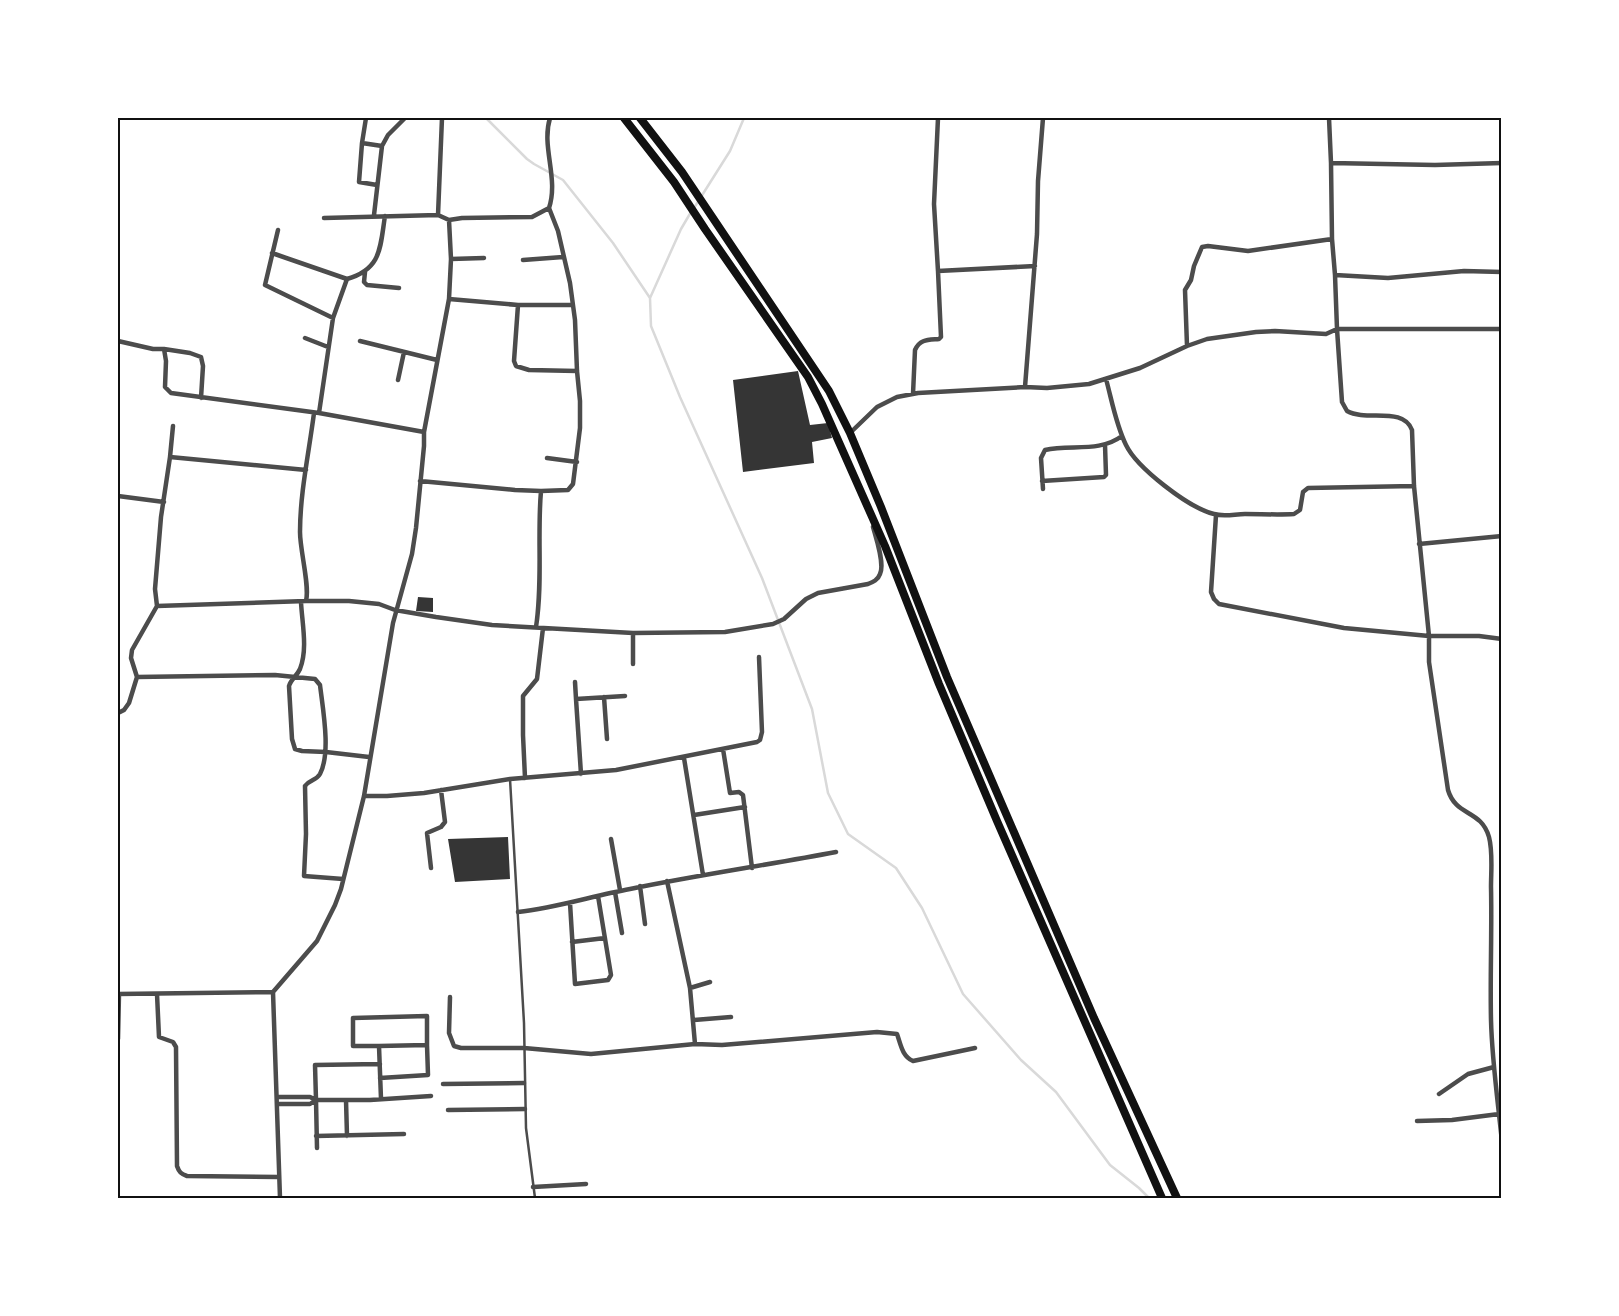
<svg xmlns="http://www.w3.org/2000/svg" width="1619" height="1316" viewBox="0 0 1619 1316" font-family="'Zilla Slab',serif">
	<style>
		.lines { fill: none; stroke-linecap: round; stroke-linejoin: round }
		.stream { stroke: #d9d9d9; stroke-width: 2.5 }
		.building { fill: #353535 }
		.service { stroke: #4c4c4c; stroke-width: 2.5 }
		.minor { stroke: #4c4c4c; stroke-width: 4.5 }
		.trunk { stroke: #111; stroke-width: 8 }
		.neatline { fill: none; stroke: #111; stroke-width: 2 }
	</style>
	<rect width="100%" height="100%" fill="#fff"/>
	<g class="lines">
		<path class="stream" d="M486 118 527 159 534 164 563 180 613 243 650 298
			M694 208 730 151 744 118
			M691 212 681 229 650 298 651 326 680 397 762 578 812 709 828 793 848 834 896 868 922 908 963 994 1021 1060 1056 1092 1110 1165 1139 1188 1149 1198"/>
	</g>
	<path class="building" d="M798 371 810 425 828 423 832 438 812 442 814 463 743 472 733 380Z
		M418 597 433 598V612L416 611Z
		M508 837 510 879 455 882 448 839Z"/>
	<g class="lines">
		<path class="service" d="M510 779 524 1023 526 1128 535 1198"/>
		<path class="minor" d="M938 118 934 204 938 271 1035 266
			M1329 118 1331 163 1332 239 1335 275 1337 329H1502
			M362 143 366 118
			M1331 163 1435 165 1502 163
			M377 185 359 182 362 143 382 146
			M374 215 382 146 388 135 405 118
			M438 215 442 118
			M324 218 438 215 449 220
			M278 230 265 285 333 318
			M272 253 347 279C382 269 380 247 385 216
			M451 259 484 258
			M523 260 563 257
			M365 272 364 282 367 285 399 288
			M1335 275 1388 278 1464 271 1502 272
			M449 299 518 305H572
			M518 305 514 361 516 366 529 370 577 371
			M305 338 328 347
			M118 341 153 349H164L166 361 165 387 171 393 319 413 424 432
			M360 341 437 360
			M1187 346 1185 290 1191 280 1194 266 1202 247 1208 246 1248 251 1332 239
			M164 349 190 353 201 357 203 366 201 398
			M1106 379C1112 401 1116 425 1126 445 1137 468 1189 508 1214 514 1224 517 1235 514 1245 514 1261 514 1278 515 1294 514L1300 510 1303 492 1308 488 1414 486
			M398 380 404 352
			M1025 387 1037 234 1038 181 1043 118
			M913 394 915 350C920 339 928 340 939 339L941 337 938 271
			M319 413 333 318 347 279
			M173 426 170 457 161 517 155 589 157 606 306 601H349L379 604 395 610 436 617 492 625 633 633 725 632 773 624 784 619 806 599 818 593 868 584C873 582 878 580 880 574 885 564 876 538 873 527
			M850 433 877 407 897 397 918 393 1025 387 1047 388 1089 384 1140 368 1187 346 1207 339 1256 332 1275 331 1326 334 1337 329 1342 402 1347 411C1367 422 1403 406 1412 430L1414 486 1429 636V662L1448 790C1456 817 1481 809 1489 837 1493 852 1491 871 1491 887 1492 931 1490 976 1491 1020 1492 1061 1498 1102 1502 1142
			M170 457 306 470
			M547 458 577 462
			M420 481 515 490 541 491 568 490 573 484 580 428V401L577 371 575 320 570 283 558 231 549 208
			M1042 481 1104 477 1106 475 1105 445
			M1043 489 1041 458 1045 450C1071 444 1099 453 1122 436
			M118 496 164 502
			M1216 515 1211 592 1214 599 1219 604 1344 628 1429 636H1479L1502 639
			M1419 544 1502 536
			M306 601C310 586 300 551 300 532 300 493 309 452 314 413
			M301 602C302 623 308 649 300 669 297 676 291 679 289 686L292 739 295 749 302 751 326 752 369 757
			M536 627C543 582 537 536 541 491
			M633 664V633
			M137 677 275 675 315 679 320 685C323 710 331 753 320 774 316 781 309 780 305 786L306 834 304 876 343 879
			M575 682 576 699
			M604 697 607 739
			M118 713 124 710 129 703 137 677 131 658 132 650 157 606
			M723 749 730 793 739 792 743 795 752 868
			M684 758 703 875
			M581 774 576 699 625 696
			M525 778 523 735V696L537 679 543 628
			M364 796H387L424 793 510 779 616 770 757 742 760 740 762 732 759 657
			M694 815 745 807
			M611 839 620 890
			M431 868 427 833 441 827 445 822 441 790
			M667 881 690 988 695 1044
			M640 886 645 924
			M615 892 622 933
			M570 903 575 984 608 980 611 975 598 896
			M518 912C556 908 592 896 630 889 698 875 767 865 836 852
			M572 942 605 938
			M690 988 710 982
			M273 992 280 1198
			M118 994 273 992 317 941 335 905 341 889 364 796 393 623 412 554 416 528 424 446V432L449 299 451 259 449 220 462 218 532 217 549 208C559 178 541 147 550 118
			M157 994 159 1037 173 1042 176 1047 177 1166C179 1172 181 1174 187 1176L279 1177
			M450 997 449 1033 454 1046 461 1048H524L591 1054 695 1044 722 1045 877 1032 897 1034C901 1045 902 1056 913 1061L975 1048
			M694 1020 731 1017
			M118 1039 119 994
			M379 1046H353V1018L427 1016V1045L379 1046 381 1099
			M380 1078 428 1075 427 1045
			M443 1084 524 1083
			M1439 1094 1468 1074 1494 1067
			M278 1097H310L316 1100H370L431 1096
			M316 1100 315 1065 380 1064
			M346 1100 347 1136
			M278 1104H310L316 1100 317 1148
			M448 1110 525 1109
			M1417 1121 1452 1120 1499 1114
			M316 1136 404 1134
			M533 1187 586 1184"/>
		<path class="trunk" d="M624 118 674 182 705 229 808 377 822 404 885 546 939 684 997 821 1162 1198
			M640 118 682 172 829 391 850 433 881 507 947 677 1010 823 1094 1018 1177 1198"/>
	</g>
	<rect width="1619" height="1316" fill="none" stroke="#ffffff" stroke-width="238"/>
	<rect x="119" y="119" width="1381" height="1078" class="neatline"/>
</svg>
